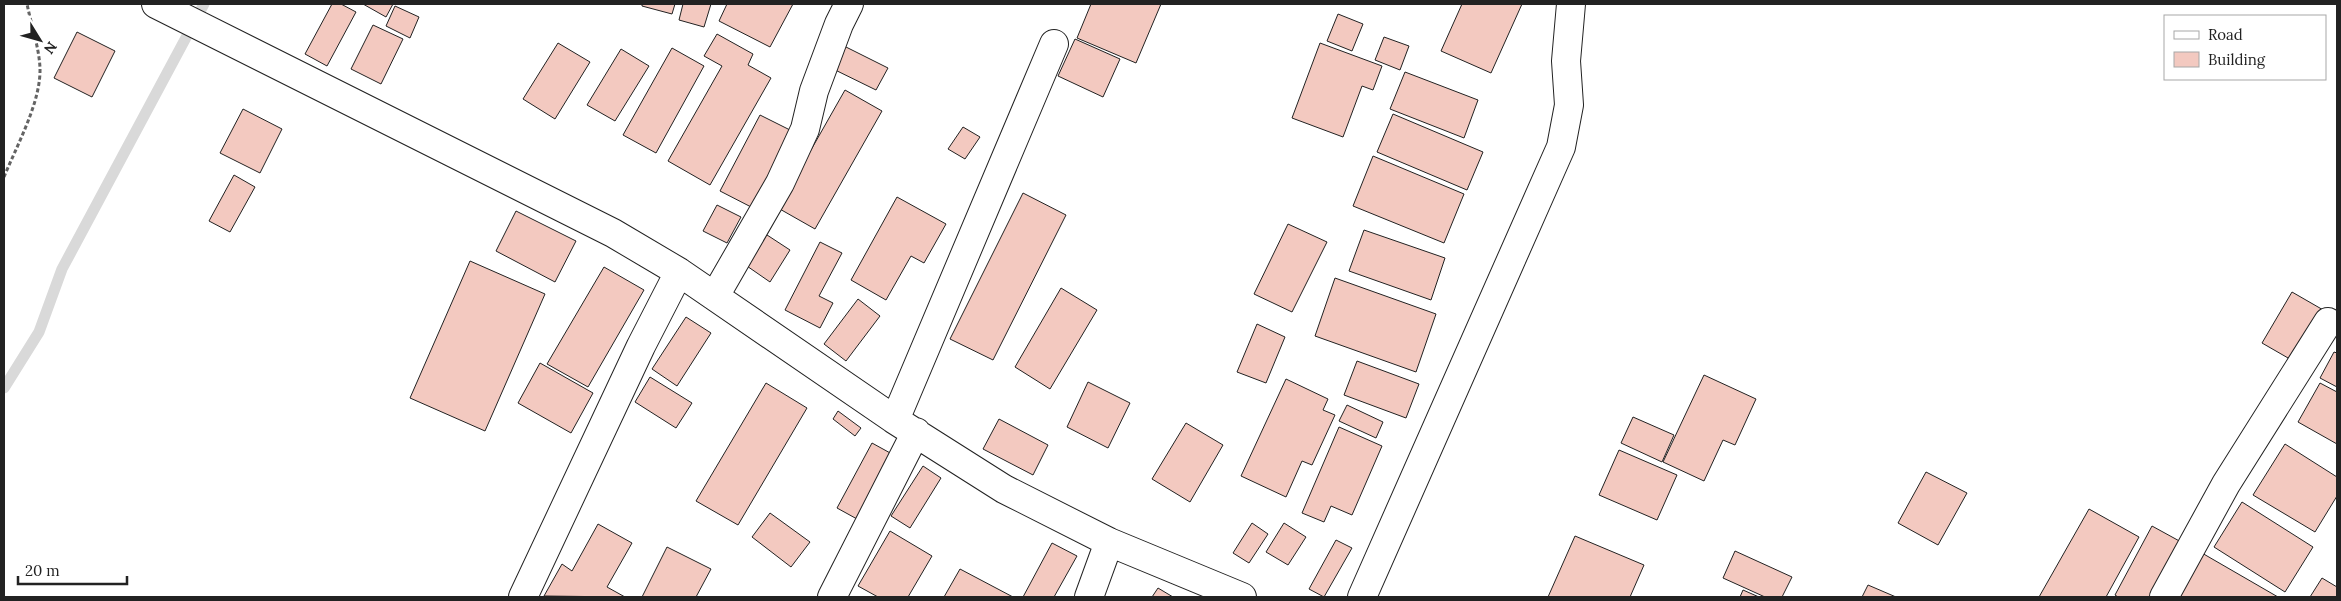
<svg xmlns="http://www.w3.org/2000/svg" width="2341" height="601" viewBox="0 0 2341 601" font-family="Lora,serif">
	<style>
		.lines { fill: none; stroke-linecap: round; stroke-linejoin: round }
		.stream { stroke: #d9d9d9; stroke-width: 11 }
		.building { fill: #f3c9c0; stroke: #222 }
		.minor-casing { stroke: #222; stroke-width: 30 }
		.path { stroke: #646464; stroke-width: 3; stroke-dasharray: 4 2.5; stroke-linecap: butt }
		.minor { stroke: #fff; stroke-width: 28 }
	</style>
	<rect width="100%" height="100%" fill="#fff"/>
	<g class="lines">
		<path class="stream" d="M4 388 39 332 62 269 204 4"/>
	</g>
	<path class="building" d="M332 4H341L356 12 327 66 305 54Z
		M363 4H393L386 17Z
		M642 4H675L672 14 642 6Z
		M683 4H711L704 27 679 20Z
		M727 4H793L770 47 719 21Z
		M1091 4H1161L1136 63 1077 38Z
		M1462 4H1522L1491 73 1441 51Z
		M395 6 419 17 410 38 386 26Z
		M1338 14 1363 24 1352 51 1327 41Z
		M373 25 403 39 381 84 351 69Z
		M77 32 115 51 92 97 54 78Z
		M717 34 753 54 748 65 771 78 710 185 668 161 722 66 704 56Z
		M1384 37 1409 46 1400 70 1375 60Z
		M1075 39 1120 59 1103 97 1058 76Z
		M836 42 888 68 876 90 825 65Z
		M558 43 590 62 555 119 523 99Z
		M1320 43 1382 66 1373 90 1362 86 1343 137 1292 118Z
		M672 48 704 66 656 153 623 135Z
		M621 49 649 66 615 121 587 105Z
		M1405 72 1478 100 1464 138 1390 109Z
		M845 90 882 111 815 229 778 208Z
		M243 109 282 129 260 173 220 153Z
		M1393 114 1483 152 1467 190 1377 152Z
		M760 115 794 132 755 209 720 191Z
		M963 127 980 137 965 159 948 149Z
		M1373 156 1464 194 1444 243 1353 206Z
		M234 175 255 187 230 232 209 221Z
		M1023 193 1066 215 993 360 950 339Z
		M897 197 946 224 924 263 911 256 886 300 851 280Z
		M717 205 741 217 727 243 703 231Z
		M516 211 576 241 555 282 496 251Z
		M1288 224 1327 242 1292 312 1254 294Z
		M1364 230 1445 258 1431 300 1349 271Z
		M764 233 790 250 770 282 744 264Z
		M820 242 842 253 819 296 833 303 820 328 785 310Z
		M470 261 545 294 485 431 410 398Z
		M604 267 644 290 588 387 547 364Z
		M1335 278 1436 314 1416 372 1315 336Z
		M1061 288 1097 310 1050 389 1015 367Z
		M2292 292 2325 311 2295 362 2262 343Z
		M858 299 880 316 846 361 824 344Z
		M686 317 711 333 677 386 652 369Z
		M1257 324 1285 337 1266 383 1237 372Z
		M2334 352 2337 353V387L2320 378Z
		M1357 361 1419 384 1406 418 1344 395Z
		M540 363 593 393 571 433 518 403Z
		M1704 375 1756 399 1735 445 1723 440 1704 481 1663 462Z
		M650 377 692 403 676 428 635 402Z
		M1286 379 1328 399 1323 410 1335 415 1312 465 1302 461 1286 497 1241 476Z
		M1088 382 1130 403 1108 448 1067 427Z
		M766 383 807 408 738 525 696 501Z
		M2320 383 2337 392V444L2298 422Z
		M1347 405 1383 422 1376 438 1339 421Z
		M838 411 861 428 855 436 833 419Z
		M1633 417 1674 435 1662 462 1621 443Z
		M999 419 1048 445 1033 475 983 449Z
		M1186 423 1223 445 1190 502 1152 479Z
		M1339 427 1382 446 1352 515 1331 506 1324 522 1302 513Z
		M872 443 892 454 857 519 837 508Z
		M2285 444 2337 477V496L2315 532 2253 495Z
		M1619 450 1677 475 1657 520 1599 495Z
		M923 466 941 478 910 528 891 516Z
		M1926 472 1967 493 1938 545 1898 523Z
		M2242 502 2313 547 2285 592 2214 547Z
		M2089 509 2139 537 2106 597H2039Z
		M770 513 810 542 791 567 752 537Z
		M1252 523 1268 534 1249 563 1233 553Z
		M1284 523 1306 537 1288 565 1266 552Z
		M598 524 632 543 607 587 625 597 544 596 562 564 572 571Z
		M2152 526 2183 543 2153 597H2118L2115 595Z
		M890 531 932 556 908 597H878L858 586Z
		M1575 536 1644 565 1630 597H1548Z
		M1336 540 1352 548 1324 597 1309 589Z
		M1052 543 1077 556 1054 597H1023Z
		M667 547 711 569 696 597H642Z
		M2195 549 2278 597H2167Z
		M1735 551 1792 577 1782 597H1765L1723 578Z
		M960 569 1013 597H944Z
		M2322 578 2337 587V597H2310Z
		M1868 585 1896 597H1862Z
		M1158 588 1173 597H1152Z
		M1743 590 1759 597H1740Z"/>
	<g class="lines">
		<g class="minor-casing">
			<path id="minor" d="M156 4 613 233 679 272 895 420 1004 489 1109 542 1242 597
				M715 296 780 183 805 129 814 91 839 24 849 4
				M895 420 1054 44
				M523 597 641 346 679 272
				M832 597 916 432
				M1089 597 1109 542
				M1362 597 1561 147 1569 105 1566 61 1571 4
				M2164 597 2226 484 2328 322"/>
		</g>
		<path class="path" d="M4 177C17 145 41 102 40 68 39 47 31 24 27 4"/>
		<use href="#minor" class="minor"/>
	</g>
	<rect width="2341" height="601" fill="none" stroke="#222222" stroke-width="10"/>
	<rect x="2164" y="15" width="162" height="65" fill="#ffffff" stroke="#a7a7a7"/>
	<rect x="2174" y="31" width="25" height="8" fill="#ffffff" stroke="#a7a7a7"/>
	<text x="2208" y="40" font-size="15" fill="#222222">Road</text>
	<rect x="2174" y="52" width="25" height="15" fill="#f3c9c0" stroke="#a7a7a7"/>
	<text x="2208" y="65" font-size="15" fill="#222222">Building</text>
	<g transform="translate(40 40) rotate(127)" stroke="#ffffff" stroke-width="4" paint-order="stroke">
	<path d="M0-4L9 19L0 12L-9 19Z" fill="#222222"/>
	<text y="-8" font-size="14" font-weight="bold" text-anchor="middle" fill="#222222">N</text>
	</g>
	<path d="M18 576v8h109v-8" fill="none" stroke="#222222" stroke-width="2.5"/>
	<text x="25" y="576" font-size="15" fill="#222222" stroke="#ffffff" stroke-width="4" paint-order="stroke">20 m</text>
</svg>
